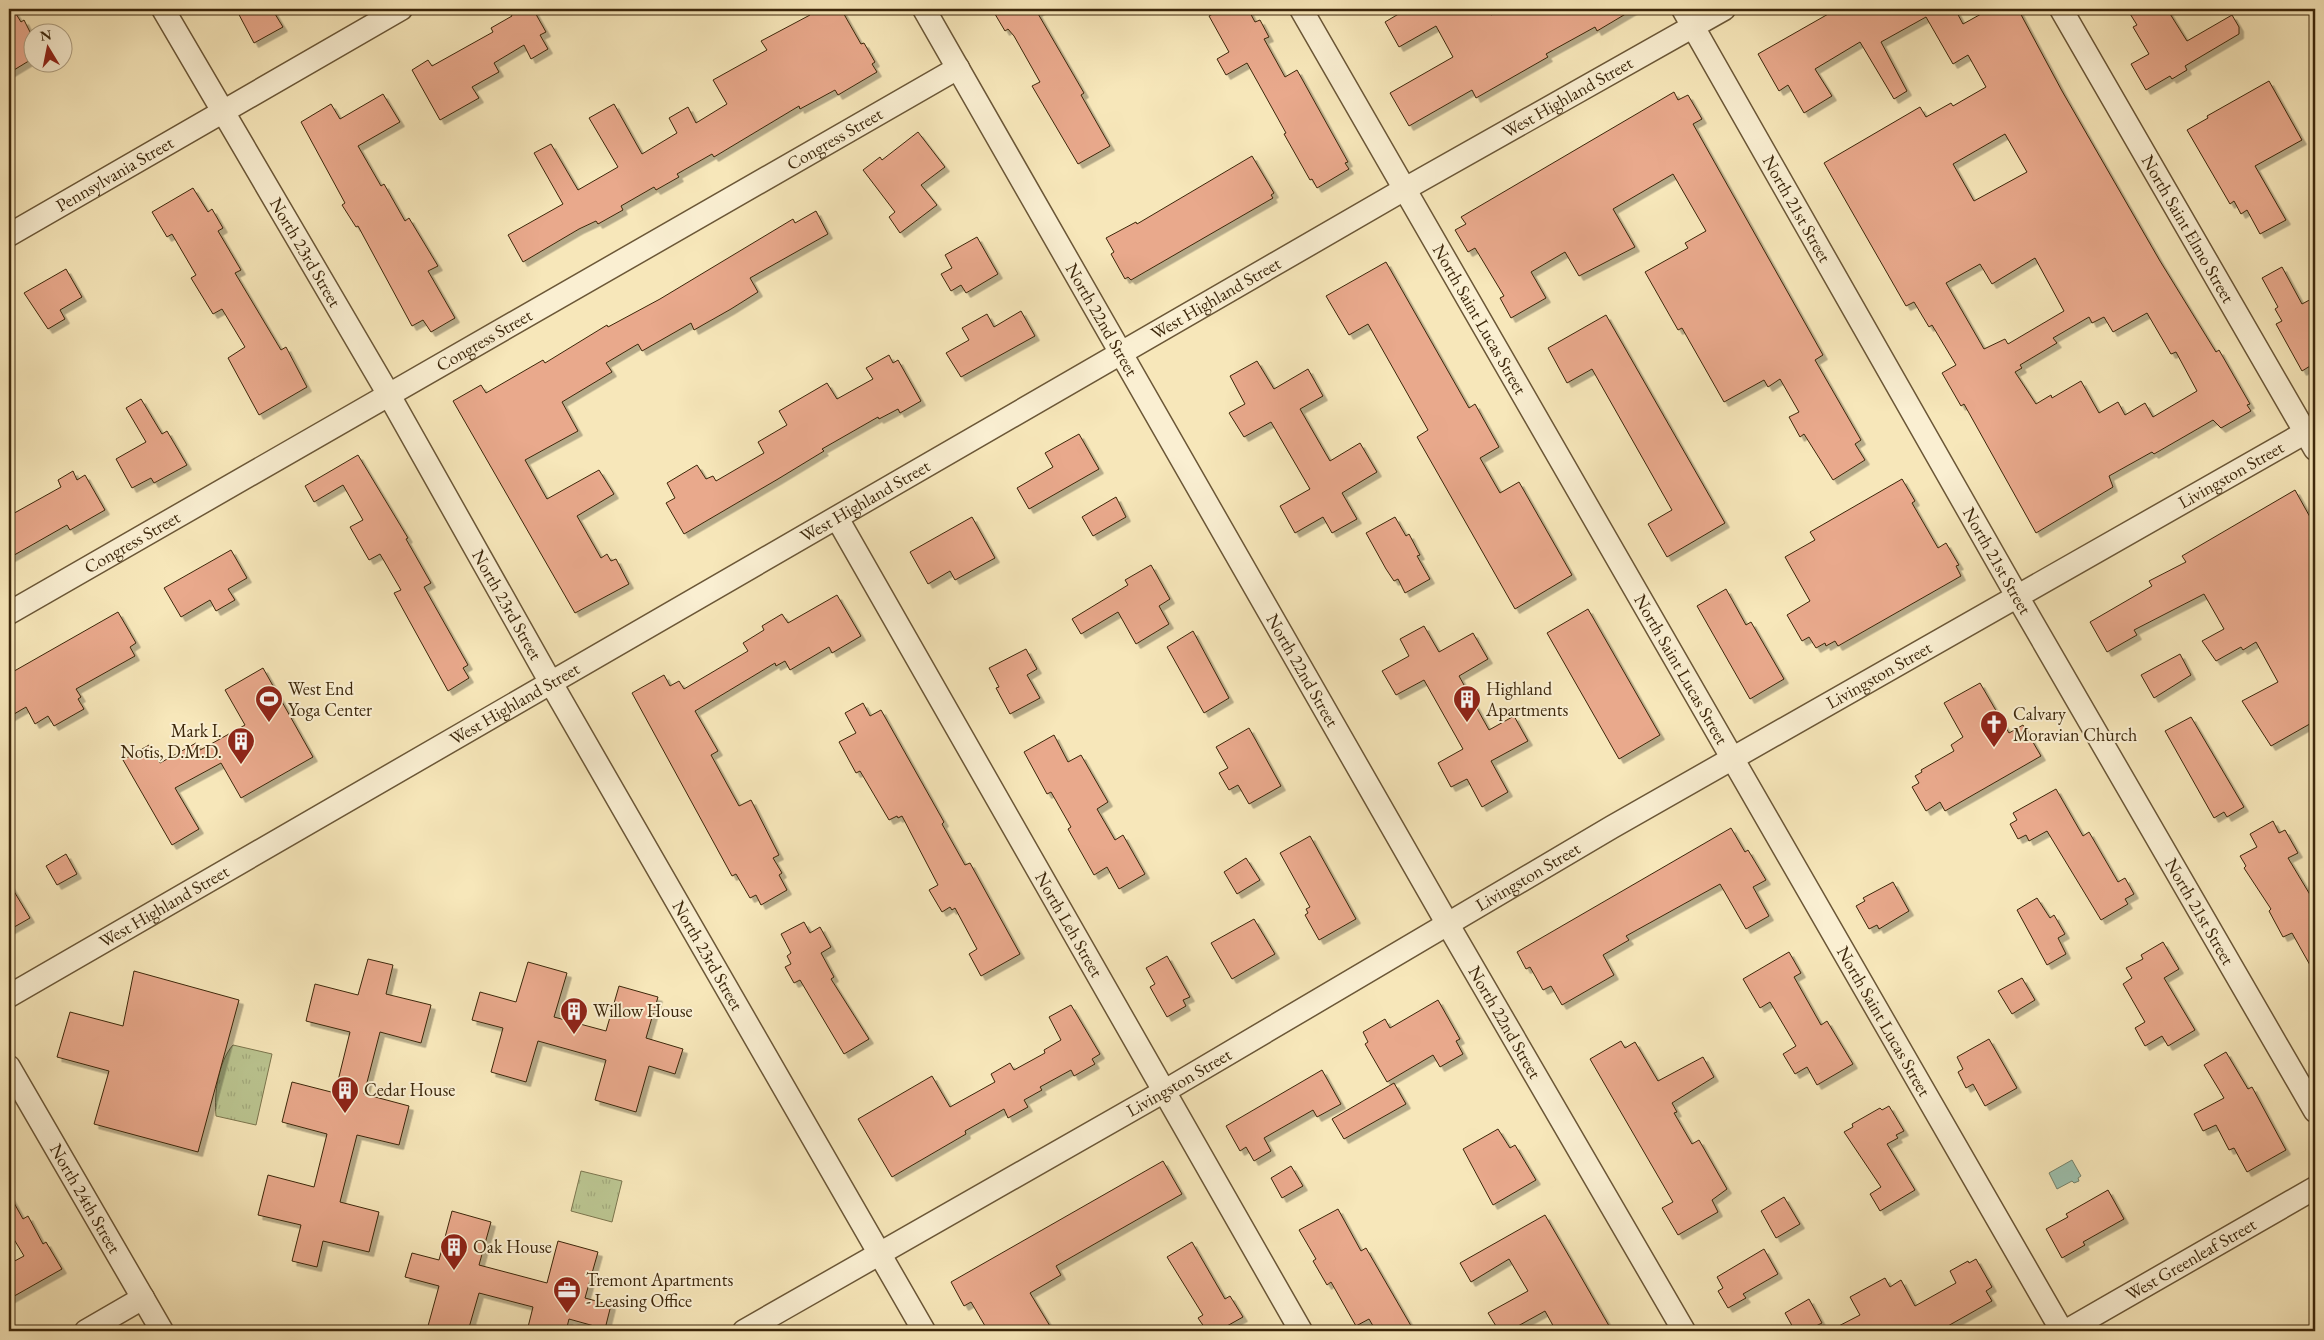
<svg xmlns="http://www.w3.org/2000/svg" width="2324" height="1340" viewBox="0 0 2324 1340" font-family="'EB Garamond',serif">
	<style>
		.park { fill: url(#park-tufts); stroke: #7c764e }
		.water { fill: #9dc0ad; stroke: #76836c }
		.building { fill: #e9a98c; stroke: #3c270b; fill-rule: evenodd; filter: url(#shadow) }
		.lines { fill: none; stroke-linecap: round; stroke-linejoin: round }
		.minor-casing { stroke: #6b5737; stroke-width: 25 }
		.minor { stroke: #faefd2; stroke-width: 22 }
		.labels { text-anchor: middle; stroke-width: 4; stroke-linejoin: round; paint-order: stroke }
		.street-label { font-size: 18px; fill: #3c270b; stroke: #faefd2 }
		.poi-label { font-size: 18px; fill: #3c270b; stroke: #faefd2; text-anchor: start }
	</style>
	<defs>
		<pattern id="park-tufts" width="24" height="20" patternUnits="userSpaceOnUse" patternTransform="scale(1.25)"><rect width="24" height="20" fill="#bbc591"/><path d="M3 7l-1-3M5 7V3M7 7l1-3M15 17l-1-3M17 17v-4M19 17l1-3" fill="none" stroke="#a2a97c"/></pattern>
		<filter id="shadow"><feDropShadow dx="4.5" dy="4.5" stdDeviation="0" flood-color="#0004"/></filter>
	</defs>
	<rect width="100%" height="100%" fill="#f7e7ba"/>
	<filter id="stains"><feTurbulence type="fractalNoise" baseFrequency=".004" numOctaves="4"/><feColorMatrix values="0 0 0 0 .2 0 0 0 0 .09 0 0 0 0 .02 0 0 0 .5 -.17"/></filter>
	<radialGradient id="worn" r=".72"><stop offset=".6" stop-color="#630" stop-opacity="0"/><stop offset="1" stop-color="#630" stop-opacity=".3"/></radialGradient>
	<path class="park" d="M233 1045 272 1054 256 1125 216 1116C214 1094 218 1062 233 1045Z
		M581 1171 622 1181 612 1222 571 1211Z"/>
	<path class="water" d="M2072 1160 2081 1176 2078 1178 2079 1181 2074 1183 2072 1181 2057 1189 2049 1173Z"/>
	<path class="building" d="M9 9H13L21 22 24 20 32 36V59L9 73Z
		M236 9H272L283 27 254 43Z
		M508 9H533L546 32 540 35 548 49 531 59 524 45 494 63 499 72 472 87 479 98 440 120 412 70 428 60 432 66 493 32 491 28 512 16Z
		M806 9H841L861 44 864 43 875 62 872 64 877 72 838 95 835 90 800 109 799 106 714 157 712 154 677 174 679 177 656 190 654 187 621 206 623 210 598 224 596 221 579 229 523 262 508 235 563 204 534 153 551 144 578 190 618 167 589 118 614 104 642 154 677 133 669 118 688 107 696 123 727 104 713 80 767 50 761 41 810 15Z
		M992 9H1042L1037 12 1084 93 1081 95 1110 146 1078 164 1032 86 1040 82 1014 36 1008 29 1005 31Z
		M1222 9H1248L1255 22 1260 20 1269 37 1264 39 1285 77 1297 70 1348 162 1345 163 1349 169 1317 188 1312 179 1310 180 1284 134 1286 133 1247 63 1226 75 1217 59 1229 52 1209 16Z
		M1407 9H1488L1491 15 1502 9H1634L1597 31 1595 27 1546 54 1548 57 1476 98 1472 90 1409 126 1390 93 1453 57 1436 26 1399 47 1385 22Z
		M1837 9H1955L1963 24 1990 9H2018L2062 91 2160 261 2216 352 2219 350 2250 404 2247 405 2251 411 2221 428 2213 420 2154 454 2152 452 2109 476 2113 487 2036 533 1964 404 1961 406 1942 373 1956 365 1932 325 1929 327 1914 302 1906 306 1824 163 1920 107 1926 117 1951 103 1953 106 1986 87 1968 55 1953 64 1926 17 1881 42 1907 91 1894 99 1860 42 1815 69 1832 96 1804 113 1788 85 1779 91 1758 54ZM2005 134 2027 172 1974 201 1953 164ZM2035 258 2064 311 2008 344 2005 339 1984 349 1946 283 1980 264 1992 284ZM2147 313 2171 354 2176 352 2197 391 2153 417 2145 403 2125 415 2118 402 2099 413 2081 381 2052 398 2051 395 2036 404 2015 372 2022 368 2020 365 2057 343 2053 338 2089 317 2092 323 2104 317 2113 332Z
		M2127 9H2167L2187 41 2232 15 2239 27V34L2185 66 2187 70 2172 79 2170 76 2146 90 2131 64 2149 54 2133 27 2137 25Z
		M2269 81 2302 140 2255 166 2286 220 2260 234 2247 210 2241 214 2234 201 2230 204 2187 130 2208 118 2207 116Z
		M1674 92 1678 100 1688 95 1702 119 1693 124 1823 355 1815 360 1861 440 1855 444 1865 460 1833 480 1804 434 1800 437 1789 417 1799 412 1780 379 1768 387 1764 380 1724 402 1682 328 1678 330 1645 272 1688 248 1685 243 1706 231 1673 174 1613 209 1635 247 1579 276 1565 252 1531 272 1546 298 1511 318 1500 298 1504 296 1475 248 1468 252 1455 230 1466 224 1461 217Z
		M383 94 400 122 358 146 381 186 384 184 405 221 409 218 438 266 428 271 455 318 431 332 423 320 412 326 358 226 356 227 342 205 345 203 301 122 331 104 340 119Z
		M918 132 945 167 921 185 937 205 900 233 889 217 895 212 863 170 880 157 882 160Z
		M1252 156 1274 193 1271 195 1273 198 1131 280 1128 277 1125 279 1111 254 1114 252 1106 238 1136 222 1137 224Z
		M193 188 208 212 212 209 223 228 218 231 241 270 235 273 281 350 286 347 307 387 259 415 228 358 245 347 222 309 213 314 191 278 196 275 172 234 167 237 152 212Z
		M816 211 828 234 750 278 758 292 731 309 694 330 691 323 642 351 638 344 606 363 612 372 562 402 578 431 525 460 547 499 599 470 614 494 577 516 601 558 607 554 611 561 616 559 629 584 575 613 453 401 481 385 486 393 543 360 545 363 607 325 608 327 660 299 793 219 795 223Z
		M977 237 998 274 966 293 961 285 951 291 941 274 952 268 945 255Z
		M1386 262 1469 408 1475 404 1499 447 1480 458 1500 493 1519 482 1572 575 1515 609 1417 437 1428 430 1368 324 1349 335 1326 296Z
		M2282 267 2302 304 2315 297V363L2302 371 2276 324 2282 321 2275 309 2278 307 2262 278Z
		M66 269 82 297 60 310 65 319 48 329 24 293Z
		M1021 311 1035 336 961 377 946 353 969 340 962 328 987 314 994 327Z
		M1606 315 1725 523 1667 557 1648 524 1672 510 1592 369 1567 383 1548 348Z
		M889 355 893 363 898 360 921 401 900 413 898 409 879 419 878 417 822 449 824 451 778 479 684 534 666 503 675 498 667 483 697 465 706 479 713 476 716 481 764 453 758 442 787 425 779 411 827 383 837 399 873 379 866 368Z
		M1257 361 1274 389 1308 369 1323 396 1300 409 1330 461 1360 443 1377 472 1342 493 1357 519 1332 533 1323 517 1295 533 1280 506 1310 489 1271 422 1244 437 1229 413 1245 404 1230 376Z
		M141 399 162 434 167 431 187 465 154 483 151 478 132 488 116 459 146 442 126 408Z
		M1079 434 1099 469 1029 509 1017 488 1053 467 1045 453Z
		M358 455 408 538 406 539 431 583 424 587 468 665 463 668 469 678 448 691 394 593 401 590 380 554 369 560 350 527 363 520 343 485 314 502 305 486Z
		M73 471 77 480 85 475 105 510 70 530 67 525 9 558V516L61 487 58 480Z
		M1902 479 1915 501 1912 503 1938 548 1946 543 1959 565 1956 566 1961 576 1838 646 1835 641 1826 646 1825 643 1816 648 1809 637 1802 641 1787 615 1810 601 1785 557 1815 540 1810 532Z
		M2295 490 2315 526V721L2271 746 2242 701 2278 682 2256 642 2243 650 2241 647 2216 661 2202 641 2224 629 2204 594 2134 630 2137 635 2107 652 2090 622 2152 586 2149 581 2186 562 2182 556Z
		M1116 497 1126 517 1093 536 1082 517Z
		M972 517 995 558 955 580 950 571 928 584 910 552Z
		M1395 517 1406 536 1409 534 1420 555 1417 556 1430 579 1405 593 1398 579 1394 581 1386 569 1366 533Z
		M231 550 247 578 228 589 235 600 216 611 210 600 181 617 164 588Z
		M1151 565 1170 599 1159 606 1169 624 1136 644 1118 612 1081 634 1072 619 1128 585 1125 580Z
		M1726 589 1746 625 1751 622 1784 679 1750 699 1697 606Z
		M837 595 861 636 832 653 829 647 790 670 785 661 776 666 775 663 695 711 718 751 711 755 739 806 751 800 779 855 773 858 782 873 779 875 787 890 761 905 756 895 750 898 736 874 732 876 632 693 664 675 670 686 679 681 684 689 748 651 743 643 764 630 762 626 782 614 788 623Z
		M1588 609 1660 735 1619 759 1547 633Z
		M118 612 136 643 130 647 135 656 76 689 81 697 78 699 84 709 54 726 48 716 35 724 26 707 9 717V674Z
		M1424 626 1439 652 1473 633 1488 659 1459 676 1489 730 1514 716 1528 741 1491 761 1508 792 1482 807 1467 779 1451 787 1438 763 1463 749 1424 680 1396 695 1382 671 1409 656 1400 639Z
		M1193 631 1229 698 1204 713 1167 647Z
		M1026 649 1037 669 1027 675 1040 698 1010 714 996 688 999 687 989 668Z
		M2180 654 2191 675 2154 698 2141 675Z
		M263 668 313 757 241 798 221 763 175 788 199 829 172 845 123 760 149 745 160 763 196 743 200 750 202 749 245 725 225 690Z
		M1980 683 2009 733 2023 725 2041 756 1945 811 1940 802 1926 811 1912 787 1919 783 1915 776 1922 772 1921 770 1954 751 1951 745 1963 737 1944 703Z
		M863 703 870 716 881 710 944 822 942 824 965 865 970 863 1020 954 981 976 969 954 977 949 955 908 952 910 950 907 942 912 929 890 938 885 902 816 898 818 897 816 889 820 860 771 856 773 839 742 856 733 845 713Z
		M2191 717 2244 807 2227 817 2224 812 2214 818 2165 731Z
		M1249 728 1281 786 1249 804 1238 785 1229 790 1219 773 1228 768 1216 747Z
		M1054 735 1068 762 1081 755 1108 802 1097 809 1115 840 1123 835 1145 874 1119 889 1107 867 1094 875 1068 829 1071 827 1051 792 1047 794 1024 752Z
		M2056 789 2083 836 2089 832 2118 882 2125 878 2134 894 2125 899 2128 904 2101 920 2047 831 2029 841 2026 835 2018 839 2010 824 2017 820 2013 813Z
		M2273 821 2279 833 2285 830 2298 853 2288 858 2315 903V974L2292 933 2283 937 2269 911 2271 909 2244 868 2246 866 2240 856 2257 847 2250 834Z
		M1731 828 1745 852 1748 850 1766 880 1753 887 1769 916 1746 929 1720 884 1626 936 1629 940 1603 955 1614 975 1562 1005 1551 986 1543 990 1530 967 1526 969 1517 952Z
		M1310 836 1356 919 1319 940 1305 915 1308 913 1306 909 1310 907 1280 853Z
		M66 854 77 874 57 885 46 866Z
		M1246 858 1260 880 1237 894 1224 872Z
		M1893 882 1909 911 1879 929 1877 925 1869 929 1856 906 1865 901 1863 898Z
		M9 883 30 918 9 930Z
		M2037 898 2050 918 2054 915 2065 934 2058 938 2066 954 2047 965 2017 910Z
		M1254 919 1275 954 1232 979 1211 943Z
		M804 922 810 933 820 927 831 947 821 953 834 977 831 979 869 1039 844 1054 800 980 794 983 785 967 791 964 787 956 791 953 781 934Z
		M2163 942 2179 969 2164 978 2195 1030 2168 1046 2162 1036 2145 1046 2135 1028 2145 1022 2123 984 2132 978 2126 968 2143 959 2141 955Z
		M1789 952 1801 973 1794 977 1821 1025 1827 1021 1853 1064 1817 1085 1807 1067 1795 1074 1783 1054 1796 1046 1770 1002 1760 1008 1743 979Z
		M1167 956 1190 997 1183 1000 1186 1006 1167 1017 1150 987 1155 984 1146 968Z
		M368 959 393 965 386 994 431 1005 421 1043 380 1032 364 1094 409 1106 399 1145 357 1135 340 1202 379 1212 369 1252 323 1241 317 1267 292 1261 301 1225 258 1215 268 1175 314 1187 327 1134 282 1122 292 1082 335 1093 350 1032 306 1021 315 984 358 995Z
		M528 962 567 973 554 1017 606 1031 619 986 658 997 646 1038 683 1049 675 1074 649 1066 636 1112 595 1100 606 1060 538 1041 526 1082 491 1072 503 1028 472 1020 480 992 516 1002Z
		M134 971 239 1000 198 1152 94 1124 109 1071 57 1057 70 1012 123 1026Z
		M2022 978 2035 1000 2012 1014 1998 991Z
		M1438 1000 1460 1039 1456 1041 1463 1054 1440 1067 1433 1055 1387 1082 1365 1044 1368 1042 1363 1032 1385 1019 1390 1028Z
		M1071 1005 1100 1054 1092 1059 1095 1064 1074 1076 1071 1070 1040 1087 1042 1090 1024 1100 1028 1107 1008 1118 1004 1109 965 1131 966 1134 892 1177 858 1119 932 1076 950 1107 995 1082 991 1074 1010 1063 1014 1070 1045 1053 1044 1050 1061 1040 1049 1017Z
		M1989 1039 2017 1088 1985 1106 1973 1084 1966 1088 1958 1072 1963 1069 1957 1057Z
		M1621 1041 1625 1048 1635 1042 1658 1081 1703 1057 1714 1077 1672 1103 1677 1112 1674 1113 1692 1144 1699 1140 1727 1189 1712 1200 1718 1212 1678 1235 1662 1208 1673 1202 1590 1059Z
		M2226 1052 2248 1089 2252 1087 2286 1150 2247 1172 2234 1148 2229 1150 2216 1125 2203 1131 2194 1114 2224 1098 2204 1065Z
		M1322 1070 1341 1104 1317 1117 1313 1110 1264 1138 1271 1151 1254 1161 1246 1147 1240 1151 1226 1126Z
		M1394 1083 1406 1104 1344 1139 1332 1119Z
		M1889 1106 1904 1131 1896 1135 1898 1138 1887 1144 1915 1190 1880 1211 1870 1194 1881 1187 1844 1132 1853 1127 1852 1124 1880 1108 1882 1110Z
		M1498 1129 1510 1148 1515 1145 1536 1180 1493 1205 1463 1149Z
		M1163 1161 1182 1194 1056 1266 1061 1275 1030 1293 1053 1331H988L971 1302 964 1306 951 1282Z
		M1291 1166 1303 1186 1282 1198 1271 1178Z
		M2108 1190 2124 1219 2083 1242 2085 1245 2062 1258 2046 1229 2068 1217 2066 1214Z
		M9 1194 23 1219 28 1216 43 1244 46 1242 62 1269 9 1299V1264L24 1256 9 1231Z
		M1784 1197 1800 1224 1776 1238 1761 1211Z
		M1338 1209 1361 1251 1366 1248 1414 1331H1376L1369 1319 1356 1326 1331 1282 1327 1285 1313 1261 1316 1259 1299 1230Z
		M452 1211 491 1222 479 1265 547 1283 558 1241 598 1252 585 1298 611 1305 605 1329 569 1319 566 1331H527L533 1307 479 1293 468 1331H446L428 1326 439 1286 405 1277 412 1253 439 1260Z
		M1545 1215 1573 1263 1612 1331H1556L1545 1311 1509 1331H1499L1488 1313 1528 1291 1509 1259 1471 1282 1460 1263Z
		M1192 1242 1225 1299 1230 1296 1243 1317 1218 1331H1207L1198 1318 1203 1315 1167 1257Z
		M1764 1249 1778 1274 1743 1294 1746 1298 1728 1308 1718 1291 1723 1288 1717 1277Z
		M1976 1259 1992 1287 1986 1291 1992 1301 1939 1331H1829L1860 1315 1850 1297 1885 1278 1890 1287 1901 1280 1915 1306 1956 1283 1950 1271 1968 1261 1969 1263Z
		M1809 1299 1822 1323 1806 1331H1795L1785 1313Z"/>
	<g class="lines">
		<g class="minor-casing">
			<g id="minor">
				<path id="s1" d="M163 9 389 395 551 683 924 1331"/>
				<path id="s2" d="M924 9 1447 923 1684 1331"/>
				<path id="s3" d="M1301 9 2062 1331"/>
				<path id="s4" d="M1683 9 2017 596 2315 1111"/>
				<path id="s5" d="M2061 9 2315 449"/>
				<path id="s6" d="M9 235 401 9"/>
				<path id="s7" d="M837 518 1301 1331"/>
				<path id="s8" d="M9 613 958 68"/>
				<path id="s9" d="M9 996 1403 190 1724 9"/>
				<path id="s10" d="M9 1067 162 1331"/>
				<path d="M86 1331 143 1298"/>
				<path id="s11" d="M744 1331 1163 1092 1612 827 2315 427"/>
				<path id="s12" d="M2066 1331 2315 1188"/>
			</g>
		</g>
		<use href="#minor" class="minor"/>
	</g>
	<defs>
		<g id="stadium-pin" transform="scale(1.4375)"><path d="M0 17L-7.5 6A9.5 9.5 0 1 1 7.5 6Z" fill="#8f2418" stroke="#faefd2"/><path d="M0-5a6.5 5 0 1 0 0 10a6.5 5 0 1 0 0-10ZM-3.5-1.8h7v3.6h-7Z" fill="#fff"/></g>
		<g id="building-pin" transform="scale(1.4375)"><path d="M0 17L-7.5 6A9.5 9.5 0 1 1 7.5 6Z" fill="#8f2418" stroke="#faefd2"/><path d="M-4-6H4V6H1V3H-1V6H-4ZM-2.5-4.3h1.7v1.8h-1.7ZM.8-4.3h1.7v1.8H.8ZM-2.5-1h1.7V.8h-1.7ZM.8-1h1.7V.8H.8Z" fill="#fff"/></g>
		<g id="church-pin" transform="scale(1.4375)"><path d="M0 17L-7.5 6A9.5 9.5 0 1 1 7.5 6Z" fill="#8f2418" stroke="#faefd2"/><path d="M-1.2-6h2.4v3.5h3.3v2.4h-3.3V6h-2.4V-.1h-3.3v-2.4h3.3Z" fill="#fff"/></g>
		<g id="office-pin" transform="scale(1.4375)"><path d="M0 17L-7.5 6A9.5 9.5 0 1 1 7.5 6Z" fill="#8f2418" stroke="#faefd2"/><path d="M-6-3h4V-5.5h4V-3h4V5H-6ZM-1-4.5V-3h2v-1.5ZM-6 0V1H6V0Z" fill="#fff"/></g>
	</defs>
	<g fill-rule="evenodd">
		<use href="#stadium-pin" x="269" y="699"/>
		<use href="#building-pin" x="1467" y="699"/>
		<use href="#church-pin" x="1994" y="724"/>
		<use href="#building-pin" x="241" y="741"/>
		<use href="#building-pin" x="574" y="1011"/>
		<use href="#building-pin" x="345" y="1090"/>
		<use href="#building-pin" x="454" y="1247"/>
		<use href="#office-pin" x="567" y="1290"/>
	</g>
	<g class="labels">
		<g class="street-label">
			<text dy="6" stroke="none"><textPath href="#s9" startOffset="1799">West Highland Street</textPath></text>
			<text dy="6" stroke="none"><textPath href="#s8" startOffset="952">Congress Street</textPath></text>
			<text dy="6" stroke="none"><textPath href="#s6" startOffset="122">Pennsylvania Street</textPath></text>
			<text dy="6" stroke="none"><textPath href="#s4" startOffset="230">North 21st Street</textPath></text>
			<text dy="6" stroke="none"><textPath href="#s5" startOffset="254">North Saint Elmo Street</textPath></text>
			<text dy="6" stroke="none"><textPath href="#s1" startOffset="282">North 23rd Street</textPath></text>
			<text dy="6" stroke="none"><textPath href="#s9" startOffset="1394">West Highland Street</textPath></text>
			<text dy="6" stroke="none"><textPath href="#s2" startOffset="358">North 22nd Street</textPath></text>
			<text dy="6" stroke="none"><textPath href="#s3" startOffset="358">North Saint Lucas Street</textPath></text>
			<text dy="6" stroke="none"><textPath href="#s8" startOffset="548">Congress Street</textPath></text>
			<text dy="6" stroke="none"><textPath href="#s11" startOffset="1716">Livingston Street</textPath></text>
			<text dy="6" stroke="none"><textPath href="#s9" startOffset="989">West Highland Street</textPath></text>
			<text dy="6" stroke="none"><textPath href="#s8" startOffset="142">Congress Street</textPath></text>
			<text dy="6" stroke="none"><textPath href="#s4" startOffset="635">North 21st Street</textPath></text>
			<text dy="6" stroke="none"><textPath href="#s1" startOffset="688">North 23rd Street</textPath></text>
			<text dy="6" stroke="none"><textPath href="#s2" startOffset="762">North 22nd Street</textPath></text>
			<text dy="6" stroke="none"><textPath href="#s3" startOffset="762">North Saint Lucas Street</textPath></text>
			<text dy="6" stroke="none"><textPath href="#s11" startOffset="1311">Livingston Street</textPath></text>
			<text dy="6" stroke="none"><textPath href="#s9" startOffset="584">West Highland Street</textPath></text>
			<text dy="6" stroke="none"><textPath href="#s11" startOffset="906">Livingston Street</textPath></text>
			<text dy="6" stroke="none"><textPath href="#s9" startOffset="179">West Highland Street</textPath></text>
			<text dy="6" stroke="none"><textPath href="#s4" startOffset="1040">North 21st Street</textPath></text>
			<text dy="6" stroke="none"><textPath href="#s7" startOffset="468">North Leh Street</textPath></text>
			<text dy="6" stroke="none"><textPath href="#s1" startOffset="1092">North 23rd Street</textPath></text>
			<text dy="6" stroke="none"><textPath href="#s3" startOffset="1168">North Saint Lucas Street</textPath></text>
			<text dy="6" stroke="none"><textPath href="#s2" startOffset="1168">North 22nd Street</textPath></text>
			<text dy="6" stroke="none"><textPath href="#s11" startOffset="501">Livingston Street</textPath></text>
			<text dy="6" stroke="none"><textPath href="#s10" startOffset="152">North 24th Street</textPath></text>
			<text dy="6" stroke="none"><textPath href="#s12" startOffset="144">West Greenleaf Street</textPath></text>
		</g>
		<g class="poi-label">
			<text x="288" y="695">West End<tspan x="288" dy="21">Yoga Center</tspan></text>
			<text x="1486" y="695">Highland<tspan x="1486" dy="21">Apartments</tspan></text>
			<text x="2013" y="720">Calvary<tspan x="2013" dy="21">Moravian Church</tspan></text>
			<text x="222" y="737" text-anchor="end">Mark I.<tspan x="222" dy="21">Notis, D.M.D.</tspan></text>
			<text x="593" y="1017">Willow House</text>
			<text x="364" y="1096">Cedar House</text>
			<text x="473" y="1253">Oak House</text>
			<text x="586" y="1286">Tremont Apartments<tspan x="586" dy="21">- Leasing Office</tspan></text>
		</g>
	</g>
	<rect width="2324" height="1340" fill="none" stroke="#f7e7ba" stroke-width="30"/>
	<rect x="10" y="10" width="2304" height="1320" fill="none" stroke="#3c270b" stroke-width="2.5"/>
	<rect x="15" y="15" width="2294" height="1310" fill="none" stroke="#3c270b"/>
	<g transform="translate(48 48) rotate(350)"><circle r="24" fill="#faefd2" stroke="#ae9f82"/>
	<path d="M0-4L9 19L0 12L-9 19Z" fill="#8f2418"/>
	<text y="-8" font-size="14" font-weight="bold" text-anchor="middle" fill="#3c270b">N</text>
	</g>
	<rect width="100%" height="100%" filter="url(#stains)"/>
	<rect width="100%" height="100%" fill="url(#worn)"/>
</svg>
